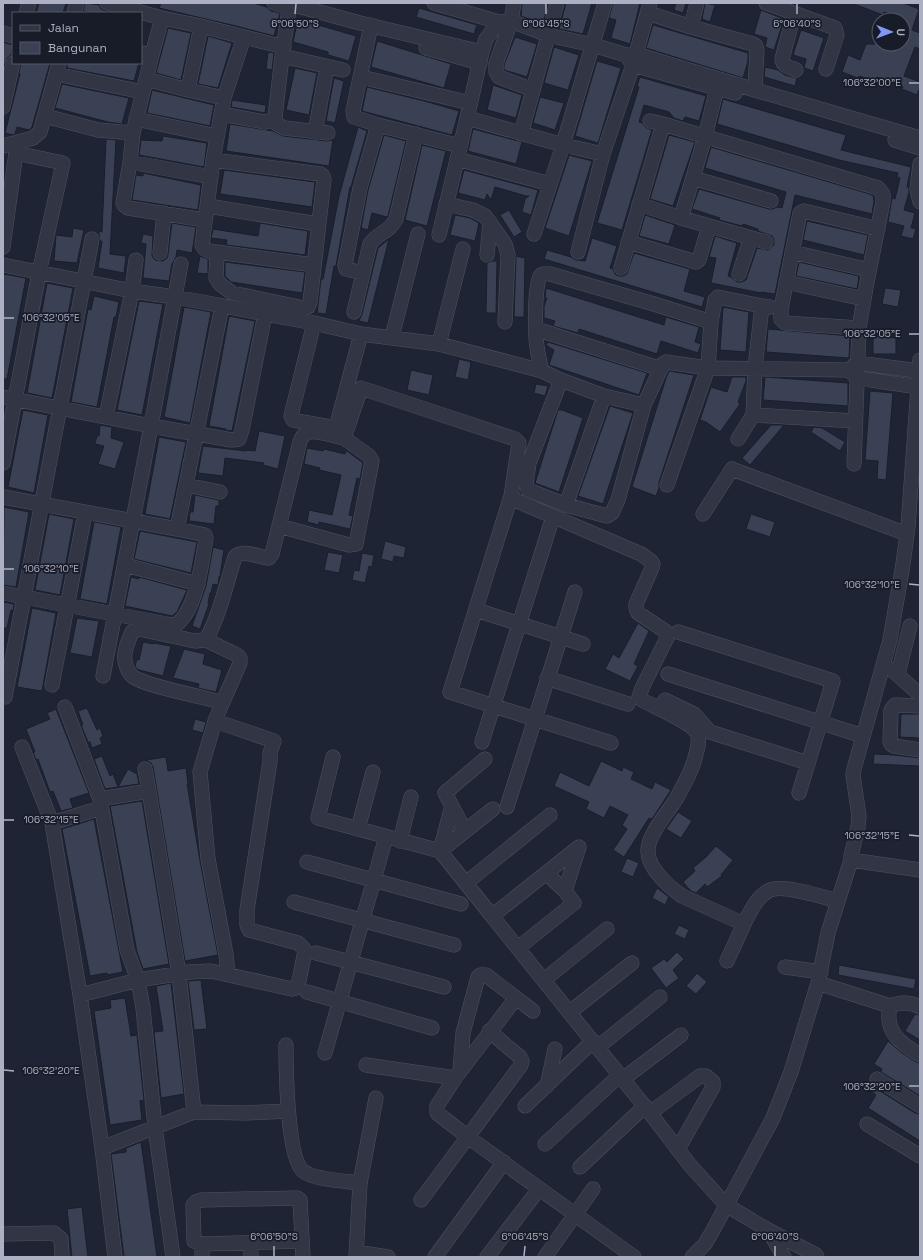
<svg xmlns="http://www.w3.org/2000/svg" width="923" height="1260" viewBox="0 0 923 1260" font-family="'Space Grotesk',sans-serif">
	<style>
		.building { fill: #3b4155; stroke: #1a1e2b }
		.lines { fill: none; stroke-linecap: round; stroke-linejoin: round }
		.minor-casing { stroke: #4d5160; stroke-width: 15 }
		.minor { stroke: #323644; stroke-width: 14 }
		.ticks { fill: none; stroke: #acb0c2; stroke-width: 1.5 }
		.ticks-label { font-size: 10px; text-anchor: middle; fill: #acb0c2; stroke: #181c29; stroke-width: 3.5; stroke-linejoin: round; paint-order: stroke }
	</style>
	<rect width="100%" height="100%" fill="#1f2434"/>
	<path class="building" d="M39 3H66L63 13H36Z
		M85 3 99 5 101 9 111 13H90L83 11Z
		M161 3H253L267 7 271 11 280 13 274 36 236 26 159 8Z
		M522 3H548L543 24 521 16Z
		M566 3H592L583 34 559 29Z
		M613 3H640L630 44 611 38 616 20 609 18Z
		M676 3H686L683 13 674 10Z
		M705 3 715 5 710 22 702 19Z
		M854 3H903L919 9 912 30 920 33V49L915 47 904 76 920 82V87L917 95 902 89 903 87 877 77 875 81 859 76 858 78 842 72 848 55 860 60 866 44H903V19L884 12 883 15 854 4Z
		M419 8 477 25 474 34 416 17Z
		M761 10 784 19 774 50 765 47 767 38 754 34Z
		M298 19 356 36 349 61 328 55V52L293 42Z
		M653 25 748 53V61L743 78 646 48Z
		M168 28 191 33 181 80 156 73Z
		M801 30 824 38 813 71 804 68 806 59 793 55Z
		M208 36 232 43 218 88 198 84Z
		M515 37 537 44 527 77 504 70V65Z
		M377 41 451 64 444 88 371 67Z
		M3 42 13 45 11 55 7 58 3 69Z
		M554 47 579 55 568 90 544 83Z
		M268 52 274 53 272 70 266 69Z
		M597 61 621 68 598 143 575 136Z
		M21 63H50L32 127 29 130 17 127 15 134 13 135 5 133 20 74 19 73Z
		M67 63H139L134 81 67 68Z
		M765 67 778 70 785 75 797 78 795 86 764 77Z
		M295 68 317 73 309 115 286 110Z
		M640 77 706 96 699 121 685 117 683 121 674 118 669 112 644 105 639 122 642 123 645 127 652 130 622 230 597 223 639 87 637 86Z
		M334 78 344 81 335 123 326 121Z
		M62 84 129 98 122 124 108 122 55 108Z
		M493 85 522 95 516 118 487 110Z
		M367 87 428 102 459 111 452 135 362 111Z
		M152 90 214 105 210 126 147 113Z
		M540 97 564 103 555 130 533 123Z
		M723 99 846 135 841 150 911 167 907 187 909 188V192L904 210 915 213 911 228 916 229 913 239 901 236 904 226 888 222 892 198 895 199 900 178 897 177 898 173 839 160 717 124Z
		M232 100 266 105 265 113 231 107Z
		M230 124 273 131 283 136 327 141 333 140 329 166 226 151Z
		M358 127 367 131 351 187H350L336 266H334L326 314 317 313 321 279H323L339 196Z
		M473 129 522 142 516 164 468 151Z
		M384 135 406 141 388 216 387 217 372 213 368 230 361 228 368 190Z
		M669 135 695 142 673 206 650 199Z
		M163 136 207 143 204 167 139 155 141 140 162 141Z
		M106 139 116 140 110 254 126 256 124 273 98 268 102 241H100L99 234V231L102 232Z
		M422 145 446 151 427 226 405 220Z
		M711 147 873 195 874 201 872 214 795 195 775 294 761 292V293L711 283 716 258 709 257 715 236 737 243 728 276 731 277 737 282H741L746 280 757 248 768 250 774 245V240L772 236 758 231V229L743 224 742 226 719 220 720 218 692 209 699 189 769 209H773L777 207 782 208 786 192 705 168Z
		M569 155 592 161 569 236 545 228Z
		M224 170 315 182 312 207 220 194Z
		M464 170 538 190 531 215 522 212 525 199 529 196H526L495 187 491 200 487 194 485 200 458 193Z
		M143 173 201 185 198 210 132 200 136 175 143 176Z
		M509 210 522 232 514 237 500 215Z
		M455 215 470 218 479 223 475 241 450 235Z
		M645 215 675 225 669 244 639 236Z
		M807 221 868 235 864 255 803 240Z
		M172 223 196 227 192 253 177 250 176 257 172 264 169 281 143 278 146 244 141 243 143 234 153 236 152 256 155 260 163 261 167 258 168 254Z
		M260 223 308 231 305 255 226 245 227 240 211 238 213 229 258 236Z
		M73 228 84 230 77 263 54 261 56 235 72 237Z
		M592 238 617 246 610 268 613 269 615 274 618 276H623L627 274 634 253 690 269 684 291 705 297 702 307 544 259 547 250 571 257 576 260 585 261Z
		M389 239 368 323 359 321 362 314 378 248Z
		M200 256 208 259V274L197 273Z
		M516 256 525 258 524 317H514Z
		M493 261H497L496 313H486L487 263Z
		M225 262 305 272 302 293 231 282 225 276Z
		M799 262 859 276 857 289 796 276Z
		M3 274 26 278 7 379H3Z
		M47 283 73 288 52 398 27 393Z
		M546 288 664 325 666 317 699 327 695 342 701 344 698 353 661 341 657 354 579 329 578 333 553 326 555 321 544 318V306L547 298H545Z
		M885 288 901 290 898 307 882 304Z
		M94 296 119 302 116 317H114L97 407 71 402 88 309 91 310Z
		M139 301 163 304 142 415 117 410Z
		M184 307 211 312 190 423 164 417Z
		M723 307 749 312 746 352 720 350Z
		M229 316 255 321 232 431 225 430 226 429 209 426Z
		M768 329 850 336 849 358 766 352Z
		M873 336 896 338V354H873Z
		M548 342 647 373 639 395 549 365 554 350 546 345Z
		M459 359 471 362 468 380 455 377Z
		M411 370 433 375 429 395 407 390Z
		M669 371 694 375 659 482V488L656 496 632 487 666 378Z
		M732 377H746V381L738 402 740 404 720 432 706 422 700 420 711 387 727 392Z
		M765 377 848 383V406L763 400Z
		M536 384 548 386 545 396 534 393Z
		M870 391 893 393 886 480 877 479 878 461 865 460Z
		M610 406 633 413 603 504 578 496Z
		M23 410 48 415 34 493 8 487Z
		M558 410H562L583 418 559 492 535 483Z
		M100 425 112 427 111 438 124 442 115 469 98 464 104 446 95 444 97 436H99Z
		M771 425H784L750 465 742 458Z
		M814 427 822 428 845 442 840 451 811 432Z
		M259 431 285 436 278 469 263 465 264 463 225 458 223 476 198 473 203 446 246 451V450L255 451Z
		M159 437 186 442 170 519 145 514Z
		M307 448 323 451 324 449 345 454 346 451H347L363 463 360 479 357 478 349 515 353 516 350 529 319 522V525L307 522 309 510 332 515 341 475 319 470 320 468 304 464Z
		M195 495 219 500V506H216L214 524 189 521 190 512H193Z
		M4 507 29 512 16 587 3 585Z
		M49 514 74 519 60 595 35 590Z
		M751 514 775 522 770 537 746 529Z
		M94 522 121 527 107 604 80 599Z
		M140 531 197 542 191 573 134 559Z
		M385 541 406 547 404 558 394 556 393 562 381 559Z
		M213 547 224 550 220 576 219 577 218 585 213 584 211 593H210L208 603 209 604 200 629 192 626 206 586Z
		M328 552 343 555 339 573 324 570Z
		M362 553 374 555 372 567 369 566 365 583 352 580 354 570 359 571Z
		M131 577 139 579V577L187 590 177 612 172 616 125 606Z
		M3 602 14 604 13 611 11 610 7 628H3Z
		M32 608 56 613 42 691 17 687Z
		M77 618 99 621 92 657 70 653Z
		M638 623 649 631 634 664 638 666 630 681 605 669 613 654 619 658Z
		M143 642 153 644V643L171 646 163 676 139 670 136 668 135 666 137 659 139 660Z
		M184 649 205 654 203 664 222 670 216 692 198 688 199 684 173 678Z
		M87 708 97 730 100 728 103 736 100 738 102 744 92 748 90 742H88L81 725H83L78 711Z
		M56 709 89 793 70 799 73 808 61 811 53 791 50 792 38 759 36 760 33 752H35L26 729 50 719 47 713Z
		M901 714H920V738L900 737Z
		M195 719 206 722 203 733 192 730Z
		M874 754 894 755 920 758V766L873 764Z
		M102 756 110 776 113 774 118 787 105 789 94 759Z
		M166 757 168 771 186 768 188 783 187 784 200 861 218 955 185 961 153 767 151 763 146 760Z
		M601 761 622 771 623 767 634 772 631 779 652 789 655 782 671 790 652 819 649 818 624 857 613 850 627 829 622 825 628 815 610 806 604 818 586 809 589 802 554 786 560 772 589 786Z
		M128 769 137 774 139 784 118 787Z
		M142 801 169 964 143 969 137 952 110 806Z
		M678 812 692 821 681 838 666 829Z
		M94 819 123 972 107 975V973L90 976 62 829Z
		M716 846 733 860 721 875 722 876 707 887 705 884 696 893 691 891 683 882 695 871 693 868 706 857Z
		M627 858 639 863 633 877 621 872Z
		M657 888 669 897 665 905 652 898Z
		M679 925 689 930 685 939 674 934Z
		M677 952 684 959 673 970 679 978 666 988 651 968 664 959 667 962Z
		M839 965 916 979 914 989 838 975Z
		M697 973 707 982 696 994 686 986Z
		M201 980 207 1029 194 1030 188 981Z
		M171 983 184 1094 161 1098 154 1032 163 1031 156 986Z
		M125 998 131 1036 137 1035 144 1100 140 1101 142 1120 110 1125 94 1011 111 1008 110 1000Z
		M915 1014 920 1015V1040L905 1031Z
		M888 1041 902 1053 916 1062 920 1063V1096L881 1072 882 1069 874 1064Z
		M872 1086 915 1113 920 1114V1141L868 1108 876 1095 869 1090Z
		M141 1142 157 1257H124L111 1154 126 1152V1148Z
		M82 1207 88 1257H72L67 1209Z"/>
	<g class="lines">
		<g class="minor-casing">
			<path id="minor" d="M107 3 162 18 152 55 141 53
				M274 3 280 5 290 4 360 23 482 52
				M290 3 282 56 275 118 277 124 284 128 328 133
				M434 3 499 22 511 21 548 35 593 45 626 55 636 54 755 90 920 138
				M514 3 511 21 496 64V72L499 77 533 90
				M766 3 835 28 837 35 826 69
				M26 13 29 3
				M74 13 77 3
				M648 13 691 27 753 44 756 46 757 50 755 90
				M794 14 782 59C783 67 789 67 796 70
				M162 18 201 26 188 90 224 98 213 160 202 245 205 249 209 251 314 265
				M499 22 486 39 482 52 467 118 563 145 603 154
				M371 25 353 111 354 117 378 125 460 146
				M201 26 284 47
				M691 27 697 3
				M3 33 13 36
				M426 48 480 63
				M152 55 133 133 130 162 123 203 124 205 128 208 205 220
				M626 55 633 65 735 93
				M282 56 343 70
				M56 74 143 92
				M361 77 470 103
				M146 79 188 90
				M719 80 705 137 681 218 766 242
				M224 98 244 37
				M3 107 13 63
				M221 114 265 122 272 120 275 118
				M45 116 98 130 133 133
				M136 119 217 136
				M663 124 878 188 883 194V202L867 282 859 328 854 464
				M315 132 327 67
				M521 134 557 3
				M895 140 920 148
				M3 146 33 138 40 132 59 63
				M457 159 550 184
				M213 160 320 174 323 176 324 179 310 302 308 307 304 308 232 293 220 284 216 278 217 252
				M130 162 211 177
				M920 164 917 189 920 202
				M693 178 771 201
				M446 204 473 210 485 216 505 244 508 255 505 322
				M639 204 681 218
				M208 206 318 224
				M534 234 563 145 605 3
				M439 235 467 118
				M628 242 696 262 699 260 709 226
				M3 247 16 153 63 163 39 273 3 463
				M578 252 603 154 633 65 650 3
				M792 252 869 270
				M160 253 164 213
				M487 255 490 222
				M3 265 132 291 175 297 314 323 361 334 439 344 542 371 561 380 604 396 644 405
				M621 268 663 124 650 121
				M363 273 346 269 345 265 360 188 378 125
				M739 274 751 238
				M786 282 864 299
				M354 312 370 244C378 232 389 233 396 219L416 134
				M314 323 291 416 293 420 298 421 331 427 337 424 361 334
				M859 328 785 323 781 319V309L800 213 804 211 878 229
				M536 329 661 369
				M392 337 418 234
				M439 344 463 249
				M850 369 857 363 919 371
				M542 371C540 363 538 355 537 347 535 335 534 282 541 275 544 273 547 274 550 274L654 304 711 322 715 300 718 297 762 306
				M561 380 529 463 526 483 528 490 566 505
				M604 396 566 505 607 516 612 513 618 500 644 405 663 364 666 362 708 368 848 370 858 378 918 387
				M3 397 151 426 181 264
				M753 415 855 421
				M106 417 132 291 136 260
				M738 439 753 415 755 368 762 306 770 307
				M186 485 220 492
				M667 485 708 368 711 322
				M511 496 450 692 535 719 575 592
				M3 497 177 529 222 306
				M703 514 732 469 907 534
				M279 526 349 545 356 544 372 461 369 456 344 438
				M125 565 198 584
				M3 593 172 625 177 624C197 608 202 562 206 538L205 535 177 529
				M476 610 583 644
				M678 632 833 681 799 793
				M206 640 237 655 240 658V663L222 704
				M891 669 920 695
				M668 674 863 736
				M898 674 910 626
				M103 676 151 426 232 440 239 439 242 430 265 314
				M547 678 628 704
				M52 685 85 513
				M5 697 92 239
				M665 700 694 714 710 732 808 763
				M920 706 895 705 891 710 890 742 892 745 894 746 920 750
				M65 707 100 799 127 950 138 980 143 1008 155 1127 173 1257
				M482 742 550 526
				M22 747 52 823 80 995 102 1148
				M333 757 318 818 440 851 452 806
				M145 769 149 791
				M100 799 149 791 179 974 194 1112
				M507 807 535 719 611 743
				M52 823 101 808
				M358 829 373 772
				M465 831 445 793 485 759
				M400 841 411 797
				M579 847 492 916 650 1113 689 1164 726 1205 768 1230 816 1255 817 1257
				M851 860 920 870
				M307 862 461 904
				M466 883 550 815
				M565 891 579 847
				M294 902 454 945
				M492 916 440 851 493 809
				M518 948 574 903 565 891 546 873
				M316 953 444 987
				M727 961 744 924
				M785 967 821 972
				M228 974 226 954 208 859 200 772 215 721 222 704 213 700C195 695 145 686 132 676 129 673 127 669 126 665 122 654 128 642 132 632L139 629 195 641 206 640C220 614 226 585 235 557 242 549 257 556 267 558H269L272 554 298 450C299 445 300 438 304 435 310 428 336 436 344 438L361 388 515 439 519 443 511 496 517 501 641 554 651 561 653 564 652 568 636 604V608L638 613 665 631 667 638 642 688 639 697 642 700C655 707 691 722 697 733 700 740 698 747 696 754 693 769 684 785 676 799 668 813 647 835 648 852 648 868 669 887 682 896L744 924C750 912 757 896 770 890 784 884 823 897 838 901
				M544 980 607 929
				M818 983 890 1006C900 1002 911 1002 920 1007
				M307 992 432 1028
				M80 995 138 980 189 972 211 971 292 989 296 988 299 981 305 951 303 948 298 943 249 930 247 925V910L270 761V753L274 741 215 721
				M516 998 455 1078 437 1106V1113L468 1137 634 1257
				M890 1006C884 1032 901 1044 920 1055
				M570 1012 632 963
				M286 1045C286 1068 287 1158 303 1171 314 1180 346 1181 360 1183L356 1257
				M598 1047 660 997
				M325 1053 386 837
				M366 1065 455 1078
				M460 1071 463 1033 478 977 480 975H486L533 1011
				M623 1079 681 1035
				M877 1079 920 1106
				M547 1086 555 1049
				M525 1106 593 1041
				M650 1113 700 1076H706L713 1082V1087L678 1149
				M867 1124 920 1156
				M545 1144 620 1075
				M580 1167 645 1106
				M360 1183 376 1098
				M421 1200 521 1065 522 1061 520 1057 489 1031
				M768 1230 784 1257
				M3 1234 54 1233 61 1239 62 1257
				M251 1242V1257
				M202 1244 194 1241 193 1205 196 1202 201 1200 297 1198 300 1200 303 1257
				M356 1252 388 1257
				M115 1257 102 1148 194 1112 246 1113 288 1111
				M202 1257V1244L302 1241
				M435 1257 504 1162
				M487 1257 539 1189
				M545 1257 593 1189
				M692 1257 705 1244 712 1232 773 1118 791 1072 818 983 828 933 851 860V856L858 827 859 816 853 775 854 769 890 640 903 564 908 527 920 360"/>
		</g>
		<use href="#minor" class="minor"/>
	</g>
	<path class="ticks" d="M295 14 296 4M546 14V4M797 14V4M909 83H919M4 318H14M909 334H919M4 569H14M909 584 919 585M4 820H14M909 835 919 836M4 1070 14 1071M909 1086H919M274 1256V1246M524 1256 525 1246M775 1256V1246"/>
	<g class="ticks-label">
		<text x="295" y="27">6°06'50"S</text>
		<text x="546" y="27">6°06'45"S</text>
		<text x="797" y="27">6°06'40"S</text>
		<text x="872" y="86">106°32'00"E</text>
		<text x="51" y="321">106°32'05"E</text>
		<text x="872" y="337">106°32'05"E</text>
		<text x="51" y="572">106°32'10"E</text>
		<text x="872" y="588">106°32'10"E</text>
		<text x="51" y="823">106°32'15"E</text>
		<text x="872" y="839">106°32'15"E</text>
		<text x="51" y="1074">106°32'20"E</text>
		<text x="872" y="1090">106°32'20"E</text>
		<text x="274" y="1240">6°06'50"S</text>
		<text x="525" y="1240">6°06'45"S</text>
		<text x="775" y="1240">6°06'40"S</text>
	</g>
	<rect width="923" height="1260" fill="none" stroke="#acb0c2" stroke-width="8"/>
	<rect x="12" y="12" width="130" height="52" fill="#181c29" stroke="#535766"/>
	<rect x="20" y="25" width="20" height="6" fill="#323644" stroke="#535766"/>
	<text x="48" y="32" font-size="12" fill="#acb0c2">Jalan</text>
	<rect x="20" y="42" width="20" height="12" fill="#3b4155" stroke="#535766"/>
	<text x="48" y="52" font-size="12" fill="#acb0c2">Bangunan</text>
	<g transform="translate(891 32) rotate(91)"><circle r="19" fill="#181c29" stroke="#535766"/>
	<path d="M0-3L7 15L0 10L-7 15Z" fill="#8097f3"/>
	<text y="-6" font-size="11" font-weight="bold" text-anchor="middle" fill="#acb0c2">U</text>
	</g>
</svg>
